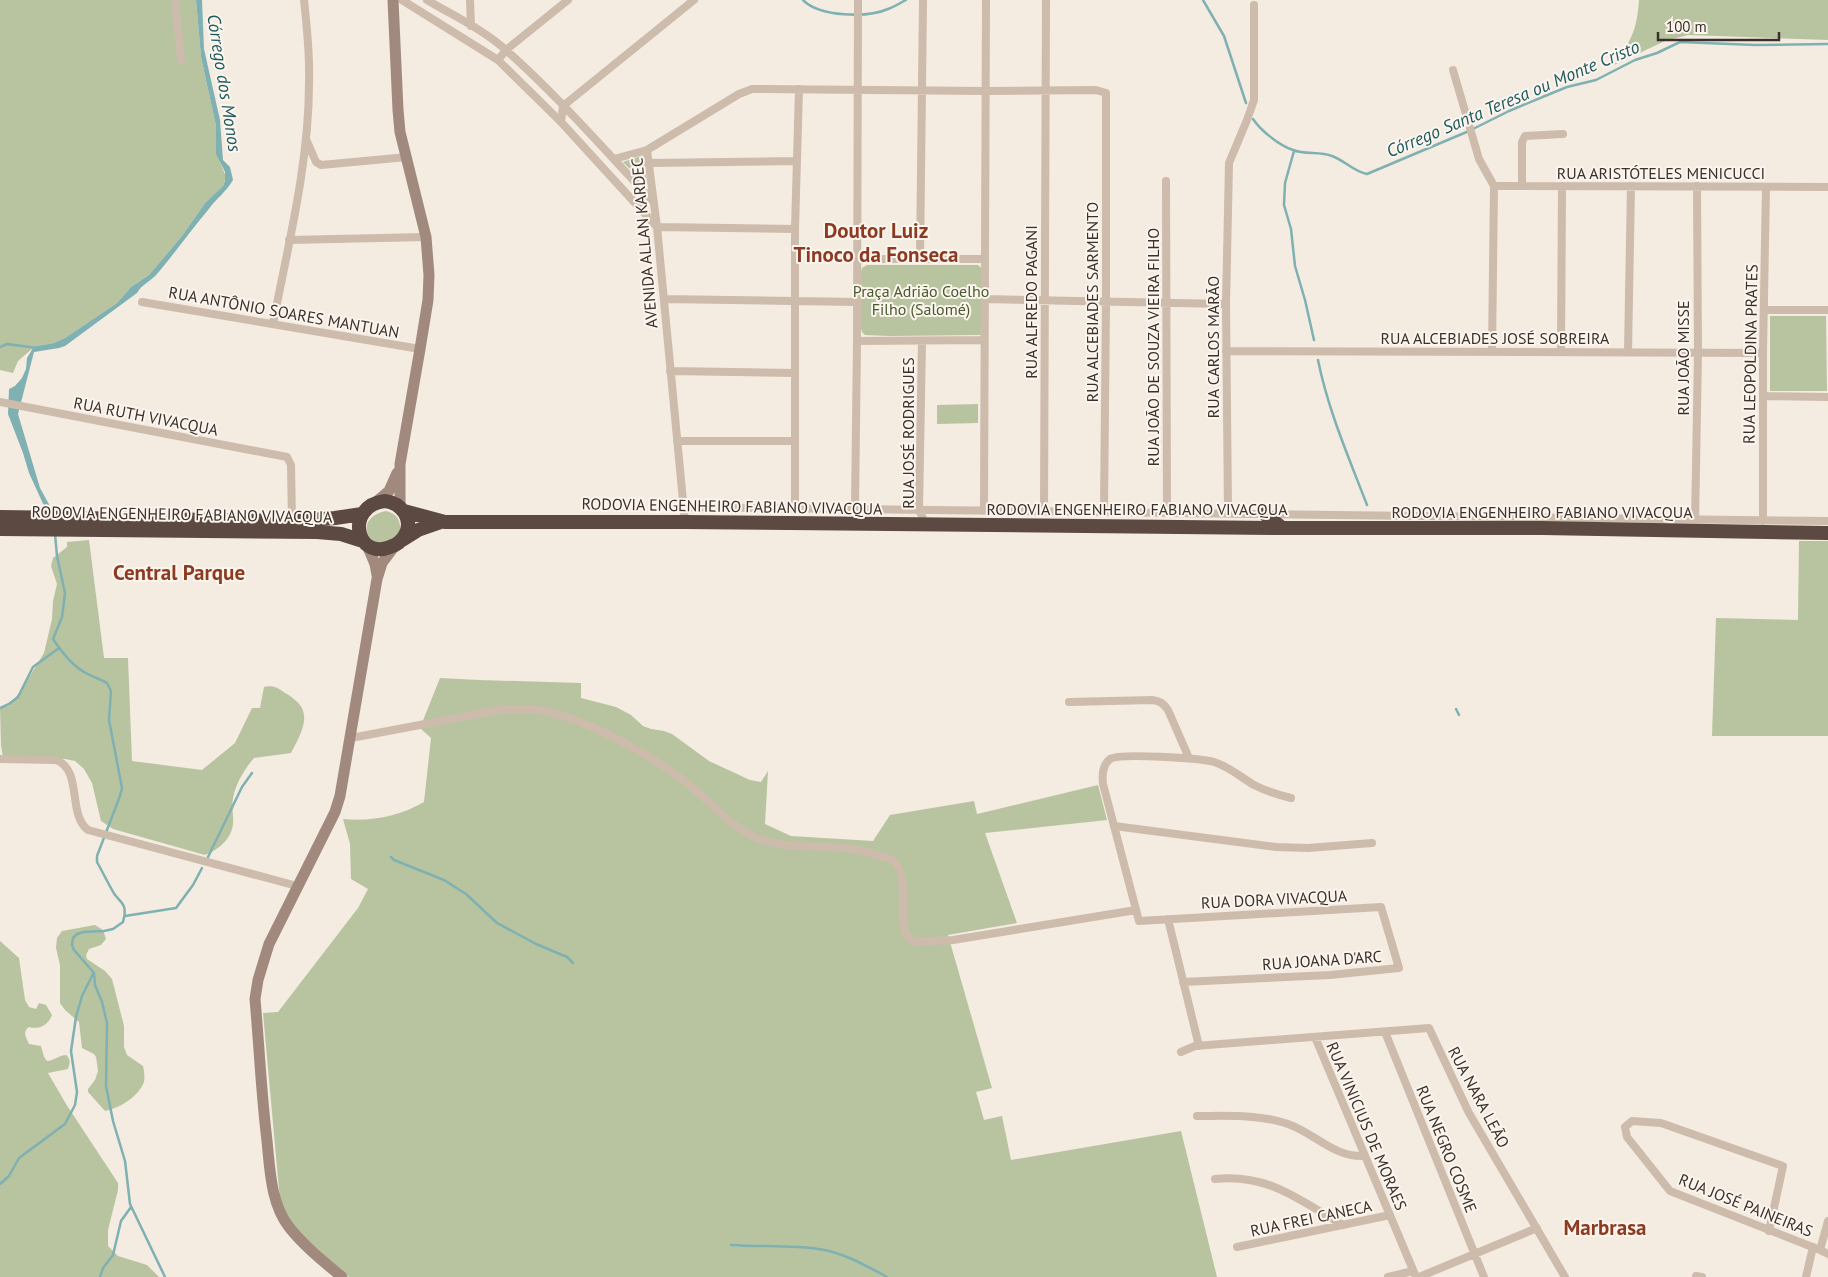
<svg xmlns="http://www.w3.org/2000/svg" width="1828" height="1277" viewBox="0 0 1828 1277" font-family="'PT Sans',sans-serif">
	<style>
		.green { fill: #b8c4a0 }
		.water { fill: #7fb0b2 }
		.lines { fill: none; stroke-linecap: round; stroke-linejoin: round }
		.stream { stroke: #7fb0b2; stroke-width: 2.5 }
		.street { stroke: #cdbbac; stroke-width: 8 }
		.secondary { stroke: #a18a7d; stroke-width: 11 }
		.highway { stroke: #5c4a42; stroke-width: 14 }
		.labels { text-anchor: middle; stroke-width: 4; stroke-linejoin: round; paint-order: stroke }
		.street-label { font-size: 16px; fill: #3b302b; stroke: #fbf5ee }
		.park-label { font-size: 16px; fill: #4a5a2e; stroke: #fbf5ee }
		.water-label { font-size: 18px; font-style: italic; fill: #1f5a5e; stroke: #fbf5ee }
		.district-label { font-size: 21px; font-weight: bold; fill: #8c3b22; stroke: #fbf5ee }
	</style>
	<rect width="100%" height="100%" fill="#f4ebe1"/>
	<path class="green" d="M0 0H196L201 57 216 126V146L220 162 226 177 223 186 205 203 182 236 149 275 131 287 117 303 65 338 54 343 37 346 33 348 18 361 13 373 0 370Z
		M1639 0H1828V40L1688 35 1665 41 1614 65C1631 41 1637 30 1639 0Z
		M644 155 647 186 623 162Z
		M867 265H978L982 269 981 335 889 336 865 335 862 332 860 325 861 272 862 268Z
		M1770 316H1826L1827 391H1770Z
		M978 404V423L937 424V405Z
		M386 511C396 513 401 520 400 530 395 541 386 542 375 543 359 531 367 514 386 511Z
		M89 540 104 658H128L132 761 202 770 235 743 252 708H260L264 687C273 685 278 688 285 693 289 695 292 697 295 700 314 715 299 737 291 753L254 758C244 770 236 783 233 798 231 808 235 820 232 829 229 841 215 852 205 855L113 829 101 821 92 783 84 769 75 761 65 759 3 758 1 745 0 708 9 706 22 689 44 653 52 619 53 601 57 584 51 566 53 558 67 547V542Z
		M1799 541H1828V736H1712L1716 618 1798 620Z
		M440 678 479 680 581 683V698L616 707 631 715 643 726 651 729 664 731 672 734 709 761 750 780 761 782 768 771 765 824 791 836 873 841 890 815 974 801 977 814 1098 785 1107 820 985 833 1017 923 948 935 992 1088 976 1092 984 1120 1002 1116 1011 1160 1181 1131 1217 1277H349L293 1227 280 1200 263 1013 278 1012 358 908 368 889 351 879 350 844 343 819C371 822 400 816 424 802L431 738 420 728Z
		M95 925 103 930 106 939 101 945 89 949 86 955 87 959 105 971 112 979 124 1026V1047L127 1055 143 1066C144 1071 145 1077 144 1082 138 1097 120 1108 105 1111L88 1092V1089L95 1080 98 1071 96 1057 94 1054 82 1048 79 1022 65 1010 60 1003V965L56 948 57 938 62 931Z
		M0 941 19 958 25 1000 29 1007 36 1009 39 1003 46 1005 52 1015C48 1025 40 1030 29 1027 22 1032 26 1037 29 1044L41 1046 44 1057 47 1061C54 1061 59 1055 66 1055 71 1059 70 1063 68 1069L48 1073 66 1104 118 1183V1190L108 1230V1246L118 1256 147 1265 159 1277H0Z"/>
	<path class="water" d="M196 0H202L204 49 220 120 223 160 230 167 233 180C226 192 216 199 208 210 190 231 175 253 157 274 150 282 142 284 137 293L65 346 59 348 34 352 18 414 40 488 51 508H45L29 473 23 453 8 414 9 389 15 386 22 378 26 369 27 358 33 348 37 346 54 343 65 338 117 303 131 287 149 275 182 236 205 203 223 186 225 181V172L216 154V126L201 57Z"/>
	<g class="lines">
		<path class="stream" d="M803 0C820 17 867 18 888 9 894 7 900 3 906 0
			M1203 0 1224 36 1246 103
			M1253 119C1261 131 1279 145 1293 150 1305 155 1320 151 1332 156 1344 160 1354 172 1367 174L1469 131 1509 111 1545 96 1567 87 1596 80 1635 60 1657 53 1680 42 1755 45 1828 44
			M1294 151 1285 183 1284 205 1291 229 1295 266 1305 300 1314 340
			M0 347 7 344 37 348
			M1318 360C1328 410 1349 458 1367 505
			M55 534 57 556 65 593 62 617 53 639C61 651 72 666 86 673 93 677 100 679 107 683L111 691 109 720 122 788 120 796 97 856V862C102 871 107 881 112 890 118 903 129 901 123 922L113 929 104 931 84 932 77 934 73 938 72 945 74 950 94 973 95 985 102 1002 107 1023 106 1086 113 1121 125 1161 130 1204 165 1277
			M0 708 9 704 18 697 33 667 59 648
			M1456 709 1459 715
			M208 857 242 787 252 773
			M391 857 394 860 444 880 466 894 497 923 536 944 567 957 573 963
			M125 916 176 908 193 885 202 868
			M0 1184 9 1176 19 1158 65 1124 75 1105 77 1092 71 1051 76 1017 82 996 93 974
			M731 1245C760 1247 790 1245 818 1249 842 1252 865 1265 887 1277
			M100 1277 103 1268 113 1255 121 1221 131 1207"/>
		<path class="street" d="M175 0 181 60
			M402 0 498 60 561 122 657 227 795 229
			M427 0C454 16 484 30 507 51 558 96 606 152 653 201
			M470 0 471 26
			M498 60 506 50 568 0
			M1453 70 1479 159 1494 186 1492 351
			M561 122 563 106 694 0
			M306 139 316 162 321 165 407 157
			M614 159 647 150
			M649 163 796 161
			M1166 181 1167 512
			M1522 185V142L1525 136 1563 134
			M1494 186 1828 187
			M289 240 426 237
			M857 259H984
			M920 259 923 0
			M664 299 857 302
			M985 299 1226 304
			M142 302 420 349
			M1764 310H1828
			M273 324C288 245 309 164 309 83 310 56 307 27 304 0
			M857 341 984 340
			M922 341 919 510 926 525
			M1226 351 1763 353
			M1561 351 1562 186
			M1628 352 1631 186
			M670 371 795 373
			M1763 396 1828 397
			M0 402 287 457 291 465 292 520
			M677 441H795
			M683 507 1828 521
			M795 508V229L799 89
			M855 508 857 341 858 0
			M984 510 986 0
			M1044 512 1046 0
			M1228 512 1226 304 1229 163 1247 120 1254 100V5
			M1763 521V353L1766 187
			M685 522 657 227 647 150 739 94 752 89H757L985 91 1096 90 1106 93V302L1104 511
			M1695 524 1698 353 1697 186
			M1069 702 1152 700C1160 701 1163 703 1168 710L1189 758
			M351 738 499 710C515 709 532 708 548 712 594 723 651 755 688 784 711 802 730 827 757 838 784 849 814 845 843 848 856 849 868 852 880 856 884 857 891 858 894 861 913 880 892 930 914 942L953 940 1136 910
			M0 759 56 760C83 770 67 814 88 830L297 886
			M1114 826 1276 847 1308 848 1372 843
			M1168 919 1199 1046
			M1183 982 1330 975 1399 968 1381 907 1139 921 1103 784C1102 775 1102 765 1110 759 1120 753 1200 758 1214 762 1228 766 1242 778 1254 785 1266 791 1278 795 1291 798
			M1385 1032 1484 1277
			M1315 1037 1416 1277
			M1181 1052 1195 1046 1429 1028 1469 1113 1565 1277
			M1197 1116C1227 1116 1259 1114 1288 1124 1316 1134 1333 1157 1364 1156
			M1215 1179C1268 1173 1299 1200 1343 1225
			M1769 1231 1783 1166 1661 1123 1632 1121 1625 1127 1627 1137 1670 1191 1820 1250 1828 1254
			M1237 1247 1390 1215
			M1820 1250 1828 1221
			M1696 1276 1702 1277
			M1388 1277 1413 1271
			M1419 1277 1537 1228
			M1806 1277 1813 1247"/>
		<path class="secondary" d="M393 0 398 110 400 132 426 237 429 275 428 300 420 349 400 464V507
			M375 503 389 491 397 473
			M367 545 375 564 377 575
			M342 1277C324 1262 304 1246 289 1227 269 1201 270 1164 266 1132 261 1088 259 1044 255 999L258 980 269 944 335 812 340 796 377 579 382 563 397 543"/>
		<path class="highway" d="M385 501C401 503 414 519 405 535 402 541 396 545 390 547 356 561 344 506 385 501Z
			M404 511 445 522H685L1282 528H1542L1828 533
			M1265 514 1282 528
			M0 517 299 521 335 518 362 514
			M0 529 317 532 341 534 363 541
			M402 540 418 530 441 522"/>
	</g>
	<g class="labels">
		<g class="street-label">
			<text x="1661" y="179">RUA ARISTÓTELES MENICUCCI</text>
			<text transform="translate(644 243) rotate(-95)" y="6">AVENIDA ALLAN KARDEC</text>
			<text transform="translate(1031 302) rotate(-90)" y="6">RUA ALFREDO PAGANI</text>
			<text transform="translate(1092 302) rotate(-90)" y="6">RUA ALCEBIADES SARMENTO</text>
			<text transform="translate(284 312) rotate(10)" y="6">RUA ANTÔNIO SOARES MANTUAN</text>
			<text x="1495" y="344">RUA ALCEBIADES JOSÉ SOBREIRA</text>
			<text transform="translate(1153 347) rotate(-90)" y="6">RUA JOÃO DE SOUZA VIEIRA FILHO</text>
			<text transform="translate(1213 347) rotate(-90)" y="6">RUA CARLOS MARÃO</text>
			<text transform="translate(1750 354) rotate(-89)" y="6">RUA LEOPOLDINA PRATES</text>
			<text transform="translate(1683 358) rotate(-90)" y="6">RUA JOÃO MISSE</text>
			<text transform="translate(146 416) rotate(11)" y="6">RUA RUTH VIVACQUA</text>
			<text transform="translate(908 433) rotate(-90)" y="6">RUA JOSÉ RODRIGUES</text>
			<text transform="translate(732 506) rotate(1)" y="6">RODOVIA ENGENHEIRO FABIANO VIVACQUA</text>
			<text x="1137" y="515">RODOVIA ENGENHEIRO FABIANO VIVACQUA</text>
			<text x="1542" y="518">RODOVIA ENGENHEIRO FABIANO VIVACQUA</text>
			<text transform="translate(182 514) rotate(1)" y="6">RODOVIA ENGENHEIRO FABIANO VIVACQUA</text>
			<text transform="translate(1274 899) rotate(-3)" y="6">RUA DORA VIVACQUA</text>
			<text transform="translate(1322 960) rotate(-4)" y="6">RUA JOANA D'ARC</text>
			<text transform="translate(1479 1097) rotate(62)" y="6">RUA NARA LEÃO</text>
			<text transform="translate(1367 1126) rotate(67)" y="6">RUA VINICIUS DE MORAES</text>
			<text transform="translate(1447 1149) rotate(68)" y="6">RUA NEGRO COSME</text>
			<text transform="translate(1746 1205) rotate(22)" y="6">RUA JOSÉ PAINEIRAS</text>
			<text transform="translate(1311 1218) rotate(-12)" y="6">RUA FREI CANECA</text>
		</g>
		<g class="park-label">
			<text x="921" y="297">Praça Adrião Coelho<tspan x="921" dy="18">Filho (Salomé)</tspan></text>
		</g>
		<g class="water-label">
			<text transform="translate(224 83) rotate(81)" y="6">Córrego dos Monos</text>
			<text transform="translate(1513 99) rotate(-23)" y="6">Córrego Santa Teresa ou Monte Cristo</text>
		</g>
		<g class="district-label">
			<text x="876" y="238">Doutor Luiz<tspan x="876" dy="24">Tinoco da Fonseca</tspan></text>
			<text x="179" y="580">Central Parque</text>
			<text x="1605" y="1235">Marbrasa</text>
		</g>
	</g>
	<path d="M1658 32v8h121v-8" fill="none" stroke="#3b302b" stroke-width="2.5"/>
	<text x="1666" y="32" font-size="15" fill="#3b302b" stroke="#fbf5ee" stroke-width="4" paint-order="stroke">100 m</text>
</svg>
